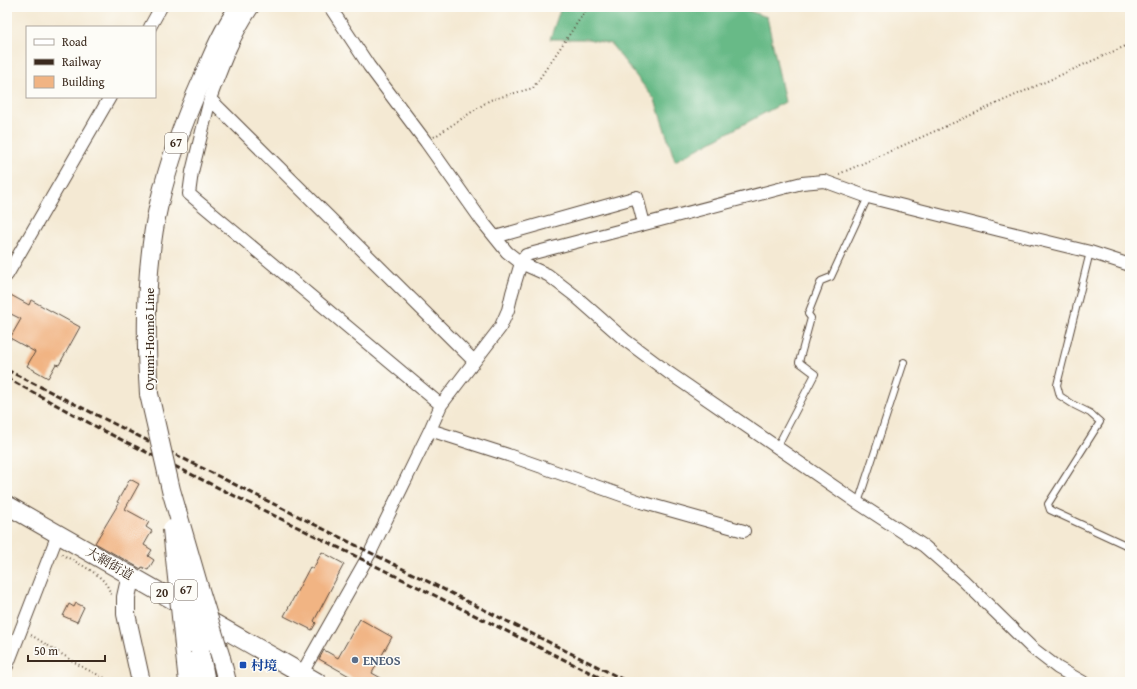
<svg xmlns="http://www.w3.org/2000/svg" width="1137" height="689" viewBox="0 0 1137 689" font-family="'Gentium Book Plus','Noto Serif JP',serif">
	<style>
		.forest { fill: #68ba87; stroke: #527252 }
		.building { fill: #f1b483 }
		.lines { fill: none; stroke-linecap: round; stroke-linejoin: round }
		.service-casing { stroke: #574739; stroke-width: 8 }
		.minor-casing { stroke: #574739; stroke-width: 14 }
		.primary-casing { stroke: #574739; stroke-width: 20 }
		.path { stroke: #574739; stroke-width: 2; stroke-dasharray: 1 3; stroke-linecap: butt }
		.service { stroke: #fff; stroke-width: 6 }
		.minor { stroke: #fff; stroke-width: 12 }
		.primary { stroke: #fff; stroke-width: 18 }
		.rail { stroke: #3b2a1e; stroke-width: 3; stroke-dasharray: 6 3; stroke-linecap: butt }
		.primary-bridge-casing { stroke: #574739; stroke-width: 20; stroke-linecap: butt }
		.primary-bridge { stroke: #fff; stroke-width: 18 }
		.service-dot { fill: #5c6f8a; stroke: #fdfcf7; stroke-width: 1.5 }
		.transit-dot { fill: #1a4fb4; stroke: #fdfcf7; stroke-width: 1.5 }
		.labels { text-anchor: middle; stroke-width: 3; stroke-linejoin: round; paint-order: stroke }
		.shield { fill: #fdfcf7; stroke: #75695f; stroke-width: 1 }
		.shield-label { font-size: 12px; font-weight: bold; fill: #3b2a1e }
		.street-label { font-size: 13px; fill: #3b2a1e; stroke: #fdfcf7 }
		.service-label { font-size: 13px; font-weight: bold; fill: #4e5e75; stroke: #fdfcf7; text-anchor: start }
		.transit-label { font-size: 13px; font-weight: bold; fill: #164399; stroke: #fdfcf7; text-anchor: start }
	</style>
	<rect width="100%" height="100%" fill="#fdfcf7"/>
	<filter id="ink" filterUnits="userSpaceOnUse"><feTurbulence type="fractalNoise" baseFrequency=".025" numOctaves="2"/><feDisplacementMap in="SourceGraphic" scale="8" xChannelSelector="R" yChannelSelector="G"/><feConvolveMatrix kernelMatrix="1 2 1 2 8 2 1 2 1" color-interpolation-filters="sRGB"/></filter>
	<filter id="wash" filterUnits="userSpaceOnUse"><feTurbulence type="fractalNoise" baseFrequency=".012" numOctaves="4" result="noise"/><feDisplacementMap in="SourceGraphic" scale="16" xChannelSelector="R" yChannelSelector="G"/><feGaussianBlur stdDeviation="0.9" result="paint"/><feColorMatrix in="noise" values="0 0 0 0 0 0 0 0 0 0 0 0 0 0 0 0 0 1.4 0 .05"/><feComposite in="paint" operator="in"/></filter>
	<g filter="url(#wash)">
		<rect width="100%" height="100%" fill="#f4e9d3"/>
		<path class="forest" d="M561 7H737L767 17 785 102 675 161 655 100 611 44 588 39H550Z"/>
		<g id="blocks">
			<path class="building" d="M7 293 29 305 31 300 80 327 59 365 56 364 48 378 27 366 35 352 10 338 21 319 7 312Z
				M130 479 139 484 125 509 149 522 146 527 152 531 144 545 152 550 148 556 154 560 148 570 142 567 141 569 95 543 119 503 117 502Z
				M322 552 344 564 314 621 316 623 312 630 284 616 310 567 313 569Z
				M76 603 84 607 77 622 63 616 69 604 74 607Z
				M360 619 392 637 372 673 388 682H360L319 659 324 650 338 658Z"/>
		</g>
	</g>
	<g filter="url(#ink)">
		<use href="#blocks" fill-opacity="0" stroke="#574739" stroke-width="1"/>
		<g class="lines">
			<g class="service-casing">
				<path id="service" d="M1090 252 1057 385 1060 396 1074 405 1090 413 1100 422 1048 504 1050 510 1130 547
					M777 447 815 374 799 362 811 318 808 314 821 281 831 277 868 197
					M858 503 904 362"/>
			</g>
			<g class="minor-casing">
				<path id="minor" d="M253 7C233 36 222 67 210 99L474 361
					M330 7 369 66 426 142 482 221 507 252 521 263 548 275 574 295 625 340 669 373 858 503 924 546 963 580 1032 648 1058 668 1083 682
					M150 27 161 7
					M210 99 192 172 189 194 441 405
					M495 237 637 197 644 224
					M7 275 110 97
					M744 531 641 502 508 455 430 430 441 405 500 328 508 310 512 293 521 263 526 255 802 183 824 181 868 197 999 230 1090 252 1130 265
					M7 666 58 534
					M302 673 370 553 430 430"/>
			</g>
			<g class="primary-casing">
				<path id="primary" d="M149 394C145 332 145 264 159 204 169 161 184 120 202 80 212 56 223 29 239 7
					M7 505 317 682
					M131 575 126 597V614L141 682
					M184 646 188 682
					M200 651 206 682
					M221 658 227 682"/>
			</g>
			<path class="path" d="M434 137 490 100 533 88 588 7
				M839 174 1130 44
				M62 554C79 565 107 574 111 596
				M31 635 84 668 113 682"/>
			<use href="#service" class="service"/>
			<use href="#minor" class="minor"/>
			<use href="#primary" class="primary"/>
			<path class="rail" d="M7 370 628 682
				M7 378 104 431 609 682"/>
			<g class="primary-bridge-casing">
				<path id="primary-bridge" d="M149 394 171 490 199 587 221 658
					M172 529 184 646
					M182 568 200 651"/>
			</g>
			<use href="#primary-bridge" class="primary-bridge"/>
		</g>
	</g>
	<circle class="service-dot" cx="355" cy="660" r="4"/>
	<rect class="transit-dot" x="239" y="661" width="8" height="8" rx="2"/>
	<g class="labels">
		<g class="shield">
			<rect x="165" y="133" width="22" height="20" rx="3"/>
			<rect x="175" y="580" width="22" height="20" rx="3"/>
			<rect x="151" y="583" width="22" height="20" rx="3"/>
		</g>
		<g class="shield-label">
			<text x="176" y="147">67</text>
			<text x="186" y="594">67</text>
			<text x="162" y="597">20</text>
		</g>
		<g class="street-label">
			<text transform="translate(149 339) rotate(-90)" y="5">Oyumi-Honnō Line</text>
			<text transform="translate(110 563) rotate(30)" y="5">大網街道</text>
		</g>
		<g class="service-label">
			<text x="363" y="665">ENEOS</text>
		</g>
		<g class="transit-label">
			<text x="251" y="670">村境</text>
		</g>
	</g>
	<rect width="1137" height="689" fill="none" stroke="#fdfcf7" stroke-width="24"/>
	<rect x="26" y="26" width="130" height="72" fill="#fdfcf7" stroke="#afa8a0"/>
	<rect x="34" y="39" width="20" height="6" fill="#ffffff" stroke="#afa8a0"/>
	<text x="62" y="46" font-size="12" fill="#3b2a1e">Road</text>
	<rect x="34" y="59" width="20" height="6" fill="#3b2a1e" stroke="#afa8a0"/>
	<text x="62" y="66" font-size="12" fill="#3b2a1e">Railway</text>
	<rect x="34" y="76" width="20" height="12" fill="#f1b483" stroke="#afa8a0"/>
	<text x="62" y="86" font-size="12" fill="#3b2a1e">Building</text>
	<path d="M28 655v6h77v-6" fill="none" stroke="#3b2a1e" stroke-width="2"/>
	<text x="34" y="655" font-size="12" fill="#3b2a1e" stroke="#fdfcf7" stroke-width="3" paint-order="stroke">50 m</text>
</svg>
